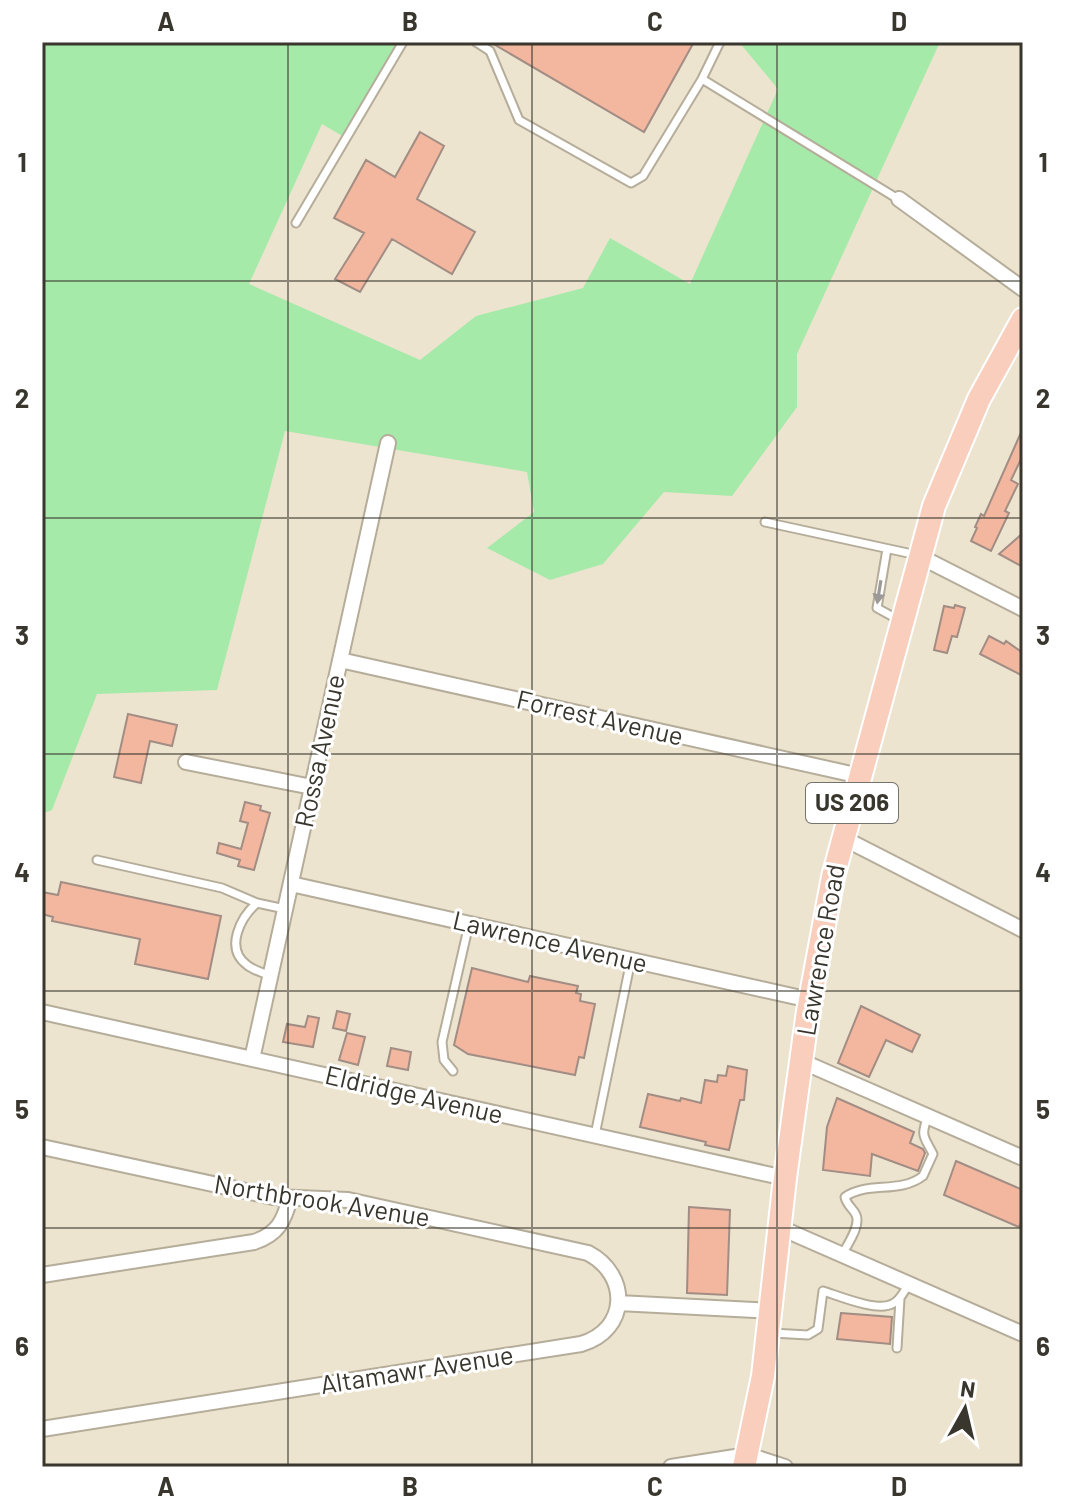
<svg xmlns="http://www.w3.org/2000/svg" width="1065" height="1509" viewBox="0 0 1065 1509" font-family="Barlow,sans-serif">
	<style>
		.green { fill: #a6eaaa }
		.building { fill: #f2b79e; stroke: #a28d84; stroke-width: 2 }
		.lines { fill: none; stroke-linecap: round; stroke-linejoin: round }
		.service-casing { stroke: #b5ad9a; stroke-width: 11 }
		.minor-casing { stroke: #b5ad9a; stroke-width: 18 }
		.primary-casing { stroke: #fff; stroke-width: 26 }
		.service { stroke: #fff; stroke-width: 7 }
		.minor { stroke: #fff; stroke-width: 14 }
		.primary { stroke: #f9cebc; stroke-width: 22 }
		.oneway { fill: #9c9a96 }
		.grid { fill: none; stroke: #39362e; stroke-width: 2; stroke-opacity: 0.55 }
		.labels { text-anchor: middle; stroke-width: 6; stroke-linejoin: round; paint-order: stroke }
		.shield { fill: #fff; stroke: #74726d; stroke-width: 2 }
		.shield-label { font-size: 24px; font-weight: bold; fill: #39362e }
		.street-label { font-size: 26px; fill: #39362e; stroke: #fff }
		.neatline { fill: none; stroke: #39362e; stroke-width: 3 }
		.grid-label { font-size: 26px; text-anchor: middle; font-weight: bold; fill: #39362e }
	</style>
	<rect width="100%" height="100%" fill="#ede4d0"/>
	<path class="green" d="M42 42H401L344 137 322 124 249 284 420 360 476 316 583 288 610 238 690 284 778 89 739 42H940L797 354V407L732 496 664 492 603 564 550 580 487 548 534 512 527 472 285 431 217 690 97 694 52 810 42 814Z"/>
	<path class="building" d="M490 42H694L644 132Z
		M420 132 444 146 417 199 475 232 452 274 392 239 360 292 335 279 364 233 334 218 366 160 395 177Z
		M1023 428V455L1011 480 1018 484 1005 511 1009 513 991 551 971 541 977 528 975 527 981 514 984 516Z
		M1023 533V567L999 554Z
		M955 605 965 608 957 637 952 636 947 653 934 650 944 606 954 608Z
		M989 636 1004 644 1006 641 1023 653V676L980 654Z
		M128 714 177 725 172 746 150 741 141 783 114 777Z
		M245 802 261 806 260 810 270 813 254 870 238 866 240 860 217 853 219 843 241 849 248 823 240 821Z
		M61 882 221 916 208 979 135 964 140 939 52 921 53 917 42 914V892L58 895Z
		M472 968 528 982 530 976 578 986 576 993 581 994 580 1001 595 1004 584 1058 579 1057 575 1075 468 1054 454 1045Z
		M861 1006 920 1035 912 1052 886 1040 869 1077 838 1063Z
		M337 1011 350 1014 346 1031 333 1028Z
		M308 1016 319 1018 313 1047 283 1042 287 1024 305 1027Z
		M347 1033 365 1037 358 1065 339 1060Z
		M391 1048 411 1052 408 1070 387 1066Z
		M728 1066 747 1070 744 1100H740L729 1150 705 1145 706 1142 640 1127 648 1094 680 1101 681 1098 701 1103 705 1080 717 1082 718 1075 726 1076Z
		M837 1098 914 1132 910 1143 923 1149 925 1153 918 1171 872 1154 870 1176 823 1170 827 1127Z
		M956 1161 1023 1190V1217L1019 1227 944 1195Z
		M689 1207 730 1210 727 1295 687 1293Z
		M841 1313 892 1317 890 1344 837 1339Z"/>
	<g class="lines">
		<g class="service-casing">
			<path id="service" d="M476 42 490 51 519 120 631 183 643 176 702 79 720 42
				M702 79 898 199
				M296 223 403 42
				M765 522 917 555
				M887 549 877 608 899 620
				M97 860 222 888 257 903 285 909
				M257 903C241 917 224 948 247 965 253 970 263 973 271 976
				M453 1071 444 1060 442 1042 469 924
				M595 1135 631 960
				M842 1255C847 1245 861 1226 856 1215 853 1208 847 1206 845 1197 867 1181 900 1194 923 1176L933 1154C924 1136 920 1137 928 1116
				M772 1333 808 1335 818 1329 823 1291C839 1296 877 1312 892 1304 900 1301 904 1291 909 1284
				M897 1348 900 1299"/>
		</g>
		<g class="minor-casing">
			<path id="minor" d="M899 199 1023 289
				M919 556 1023 609
				M340 660 860 776
				M186 762 312 787
				M843 838 1023 930
				M291 884 810 1000
				M42 1012 785 1178
				M252 1059 388 443
				M801 1061 1023 1158
				M42 1147 273 1197 348 1200 588 1253C630 1275 629 1330 581 1344L42 1429
				M781 1228 1023 1334
				M42 1275 254 1242C278 1234 284 1221 290 1198
				M618 1303 773 1311
				M671 1467 748 1455 785 1467"/>
		</g>
		<g class="primary-casing">
			<path id="primary" d="M744 1467 763 1376 785 1178 808 1011 833 877 934 506 979 399 1023 319"/>
		</g>
		<use href="#service" class="service"/>
		<use href="#minor" class="minor"/>
		<use href="#primary" class="primary"/>
	</g>
	<defs><path id="oneway-solid" d="M-6-.8H1V-3.2L6.5 0L1 3.2V.8H-6Z" transform="scale(2)"/></defs>
	<use class="oneway" href="#oneway-solid" transform="translate(879 592) rotate(99)"/>
	<path class="grid" d="M288 42V1467M532 42V1467M777 42V1467M42 281H1023M42 518H1023M42 754H1023M42 991H1023M42 1228H1023"/>
	<g class="labels">
		<rect class="shield" x="806" y="783" width="92" height="40" rx="6"/>
		<g class="shield-label">
			<text x="852" y="811">US 206</text>
		</g>
		<g class="street-label">
			<text transform="translate(600 718) rotate(13)" y="9">Forrest Avenue</text>
			<text transform="translate(320 751) rotate(-78)" y="9">Rossa Avenue</text>
			<text transform="translate(550 942) rotate(13)" y="9">Lawrence Avenue</text>
			<text transform="translate(821 950) rotate(-80)" y="9">Lawrence Road</text>
			<text transform="translate(414 1095) rotate(13)" y="9">Eldridge Avenue</text>
			<text transform="translate(322 1201) rotate(9)" y="9">Northbrook Avenue</text>
			<text transform="translate(417 1370) rotate(-9)" y="9">Altamawr Avenue</text>
		</g>
	</g>
	<rect width="1065" height="1509" fill="none" stroke="#ffffff" stroke-width="88"/>
	<g transform="translate(965 1409) rotate(8)" stroke="#ffffff" stroke-width="6" paint-order="stroke">
	<path d="M0-6L14 30L0 20L-14 30Z" fill="#39362e"/>
	<text y="-12" font-size="22" font-weight="bold" text-anchor="middle" fill="#39362e">N</text>
	</g>
	<rect x="44" y="44" width="977" height="1421" class="neatline"/>
	<g class="grid-label">
		<text x="166" y="31">A</text>
		<text x="410" y="31">B</text>
		<text x="655" y="31">C</text>
		<text x="899" y="31">D</text>
		<text x="22" y="172">1</text>
		<text x="1043" y="172">1</text>
		<text x="22" y="408">2</text>
		<text x="1043" y="408">2</text>
		<text x="22" y="645">3</text>
		<text x="1043" y="645">3</text>
		<text x="22" y="882">4</text>
		<text x="1043" y="882">4</text>
		<text x="22" y="1119">5</text>
		<text x="1043" y="1119">5</text>
		<text x="22" y="1356">6</text>
		<text x="1043" y="1356">6</text>
		<text x="166" y="1496">A</text>
		<text x="410" y="1496">B</text>
		<text x="655" y="1496">C</text>
		<text x="899" y="1496">D</text>
	</g>
</svg>
